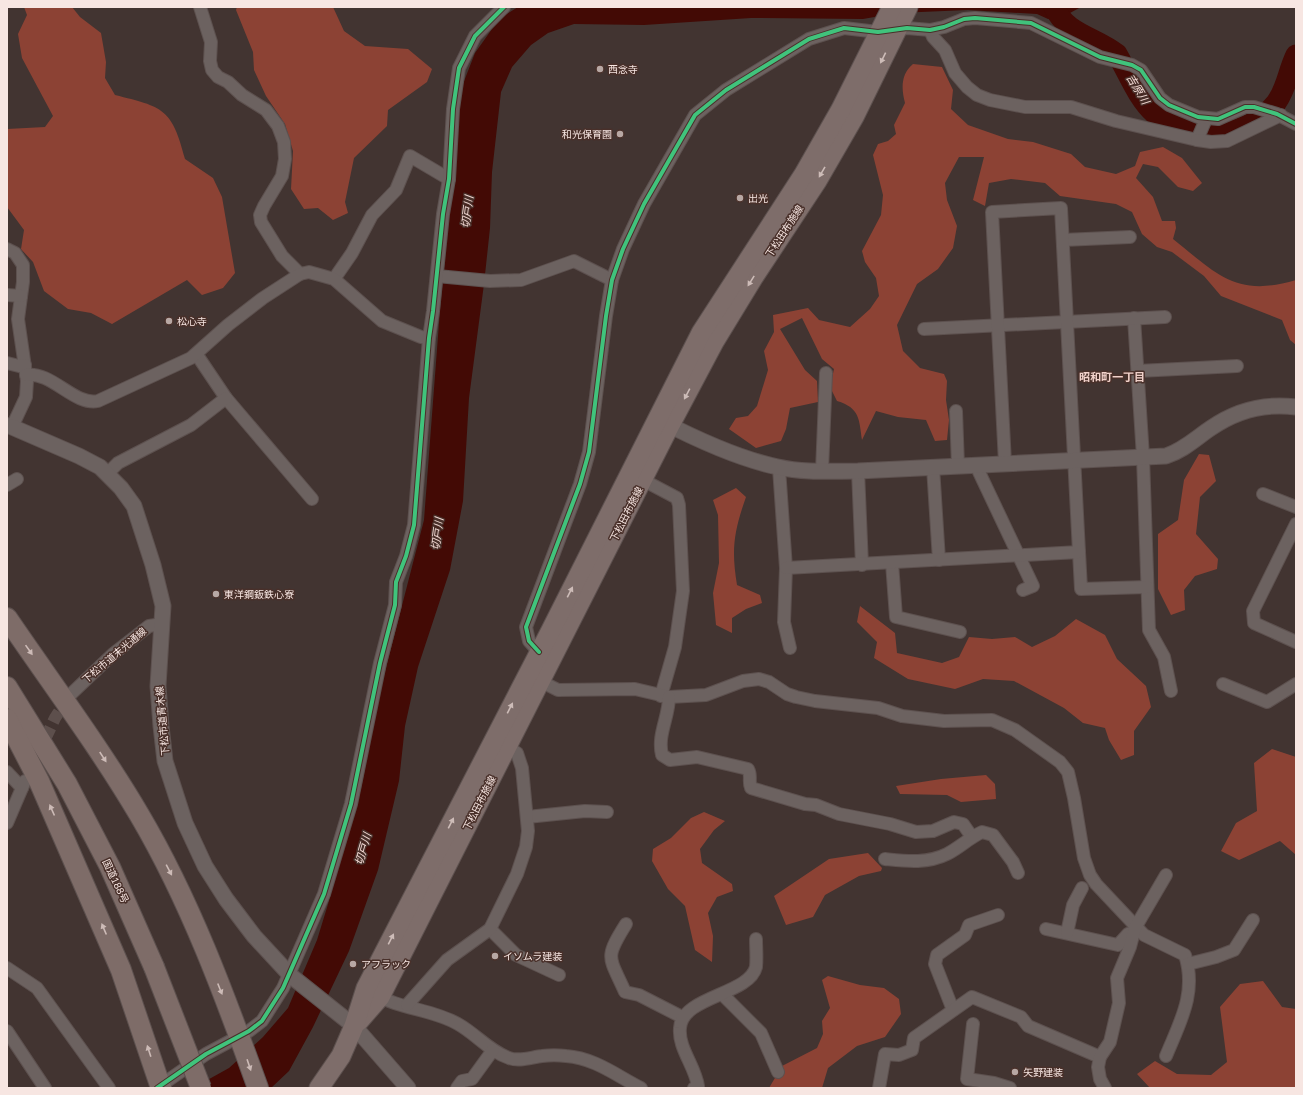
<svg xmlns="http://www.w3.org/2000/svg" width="1303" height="1095" viewBox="0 0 1303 1095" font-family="Lato,'Noto Sans JP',sans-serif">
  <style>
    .forest { fill: #8c4234 }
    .water { fill: #430a05 }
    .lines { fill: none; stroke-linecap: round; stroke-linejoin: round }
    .river { stroke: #430a05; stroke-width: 21 }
    .minor-tunnel { stroke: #5d4f4c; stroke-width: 12; stroke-dasharray: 12 6; stroke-linecap: butt }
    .minor-casing { stroke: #5d514f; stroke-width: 14 }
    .tertiary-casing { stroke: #5d514f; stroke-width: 17 }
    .primary-casing { stroke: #5d514f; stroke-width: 21 }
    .trunk-casing { stroke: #5d514f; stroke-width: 22 }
    .minor { stroke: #6c6260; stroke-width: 12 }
    .tertiary { stroke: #6c6260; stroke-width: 15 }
    .primary { stroke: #7e6d6a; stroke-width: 19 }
    .trunk { stroke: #7e6c68; stroke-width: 20 }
    .trunk-bridge-casing { stroke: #5d514f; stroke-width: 22; stroke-linecap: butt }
    .trunk-bridge { stroke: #7e6c68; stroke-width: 20 }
    .cycleway-casing { stroke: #49302a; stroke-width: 6 }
    .cycleway { stroke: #40c37c; stroke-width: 4 }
    .oneway { fill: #cdbcb8 }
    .oneway2 { fill: #cdbbb7 }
    .poi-dot { fill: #b8a8a4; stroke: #49302a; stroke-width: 1.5 }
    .labels { text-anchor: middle; stroke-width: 3; stroke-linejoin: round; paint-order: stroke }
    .poi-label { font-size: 10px; fill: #f7e6e2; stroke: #49302a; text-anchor: start }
    .street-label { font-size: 10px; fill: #f7e6e2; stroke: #49302a }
    .water-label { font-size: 11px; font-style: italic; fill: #f5dbd6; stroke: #49302a }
    .neighbourhood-label { font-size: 11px; font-weight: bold; fill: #f1d1ca; stroke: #49302a }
  </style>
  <rect width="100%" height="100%" fill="#423431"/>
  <!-- forest -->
  <g class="forest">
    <path d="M24,7h48l8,10 21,16 5,29 -1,16 10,17c48,12 57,13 70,64l28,19 9,19 13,76 -12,15 -21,7 -15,-15 -75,44 -21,-11 -23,-4 -24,-18 -11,-29 -12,-13 3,-19 -17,-23v-78l38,-2 8,-11 -31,-58 -4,-24 9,-19z"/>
    <polygon points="237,7 333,7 344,31 365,46 408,49 432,69 427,82 388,110 387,126 354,158 345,202 348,213 333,220 318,208 304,209 291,189 293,151 285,124 266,96 254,70 253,52 236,10"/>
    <path d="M913,64l29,3 11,23 -2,19 17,16 40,14 25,3 38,12 14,13 31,7 19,-8 5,-14 23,-5 19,11 20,25 -9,8 -15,-4 -20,-20 -15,-3 -7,14 17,19 9,24h13l1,7 -3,11c44,35 63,59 123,41v65l-6,-5 -8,-20 -61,-24 -17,-20 -32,-24 -15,-5 -15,-13 -10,-22 -16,-8 -56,-8 -15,-13 -34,-4 -22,4 -4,23 -12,-6 11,-43h-25l-14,26 2,17 10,26 -4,22 -15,21 -21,15 -20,41 6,26 17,17 24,6 3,7 -1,19 3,20 -2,20 -12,1 -9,-21 -28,-3 -22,-6 -14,29c-3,-21 -2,-32 -25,-39l-7,-14 4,-18 -12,-10 -20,-41 -22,11 25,41 12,11 1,21 -28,6 -4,21 -5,12 -25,7 -27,-19 7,-11 12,-2 9,-10 11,-36 -4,-19 10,-19 -1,-17 35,-7 11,12 31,7 20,-18 9,-13 -3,-18 -11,-16 -3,-11 19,-36 2,-20 -10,-40 5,-11 10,-3 8,-7 -2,-9 11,-22c-4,-15 -4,-29 8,-39z"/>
    <polygon points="1199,454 1209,455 1216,481 1200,497 1196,534 1218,559 1217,569 1195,576 1184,590 1185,610 1171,615 1158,589 1158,534 1178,520 1184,480"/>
    <path d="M736,488l10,9c-12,34 -15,52 -9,88l23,10 2,8 -16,6 -14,9v15l-16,-8 -3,-32 6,-30 -1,-48 -5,-15z"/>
    <polygon points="860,606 895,633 897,653 942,663 959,657 969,637 992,639 1015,637 1032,647 1055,636 1076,619 1105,635 1117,659 1146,686 1151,707 1134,731 1134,755 1121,760 1109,740 1105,728 1083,723 1064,708 1014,681 983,679 955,689 908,679 874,658 877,642 857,622"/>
    <polygon points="1272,749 1296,757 1296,855 1280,841 1239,860 1221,851 1236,823 1257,811 1254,763"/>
    <polygon points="986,775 995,784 996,799 961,802 947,795 900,794 896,786 941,779"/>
    <polygon points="704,812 725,821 714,830 700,849 702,863 732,884 733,891 717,897 708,913 713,936 712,962 695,950 685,906 668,889 652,861 653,849 671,838 691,818"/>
    <polygon points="868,853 882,868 881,871 859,876 825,895 813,917 786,925 774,896 829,859"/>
    <polygon points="828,976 860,985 884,988 899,999 901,1014 885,1037 857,1046 828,1068 822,1088 769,1088 782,1066 817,1048 823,1034 822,1021 830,1008 822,980"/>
    <polygon points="1263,981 1282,1007 1296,1009 1296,1088 1150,1088 1137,1074 1155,1061 1177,1074 1211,1075 1227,1062 1220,1007 1240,984"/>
  </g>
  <!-- water -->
  <polygon class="water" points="518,7 1081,7 1070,13 1048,19 1037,14 968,10 897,13 863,19 751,18 644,25 574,24 548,33 531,45 512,67 501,92 492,172 490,228 484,284 469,398 463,501 450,570 418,667 405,726 399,781 378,870 349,951 313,1027 289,1071 271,1088 193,1088 229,1068 263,1037 288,1008 317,940 329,901 337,867 361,789 379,695 424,520 440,310 461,89 475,53 492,29 505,15"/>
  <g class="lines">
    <!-- river -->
    <path class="river" d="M1054,7c12,27 42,30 63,47 11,19 21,45 37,59 4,3 9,5 14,8 36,20 80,16 108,-18 11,-15 12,-32 20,-48"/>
    <!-- minor-tunnel -->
    <polyline class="minor-tunnel" points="30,771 55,718 68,698"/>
    <defs>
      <g id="minor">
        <polyline points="200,7 211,42 210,61 212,70 218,77 228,82 242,95 266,110 278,126 284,142 285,159 282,176 264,206 260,215 261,222 282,256 300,274"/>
        <polyline points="930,30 933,37 945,50 955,73 967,87 977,95 990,100 1025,107 1071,107 1116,121 1197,140 1206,119"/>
        <polyline points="1197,140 1211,142 1227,141 1281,115"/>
        <polyline points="1063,240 1130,237"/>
        <polyline points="7,249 15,253 23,265 23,282 18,319 27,381 26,397 12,427 7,424"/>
        <polyline points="437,276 490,281 521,280 574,261 612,280"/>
        <polyline points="334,279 352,253 372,215 396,190 410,156 449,179"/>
        <polyline points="7,295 21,296"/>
        <polyline points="1134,318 1143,457 1149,630 1164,657 1171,691"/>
        <polyline points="924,329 1165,317"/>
        <polyline points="197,355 226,398 312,499"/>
        <polyline points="7,363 19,366 25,365"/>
        <polyline points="1138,371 1237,366"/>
        <path d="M26,375c26,-4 48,31 72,26l93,-43 37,-33 35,-27 37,-24 9,-2 25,7 48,42 39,16 8,1"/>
        <polyline points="956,411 958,466"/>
        <polyline points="978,465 979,472 1033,586 1023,590"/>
        <polyline points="933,467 939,560"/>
        <polyline points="779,468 786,568 784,622 790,648"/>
        <polyline points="822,471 826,373"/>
        <polyline points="858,471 862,565"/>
        <polyline points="108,473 118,463 191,425 226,398"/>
        <polyline points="643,480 677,498 679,505 683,591 675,647 661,696"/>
        <polyline points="7,485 17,479"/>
        <polyline points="1263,494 1296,507"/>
        <polyline points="1296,524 1253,611 1254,623 1296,642"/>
        <polyline points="1079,552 1081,589 1147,587"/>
        <polyline points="892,563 896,617 960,632"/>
        <polyline points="786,568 1079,552 1061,208 992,212 1005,463"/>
        <polyline points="539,652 529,641 526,627 580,484 589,452 606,316 612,280 623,249 644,204 695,115 726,90 809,39 844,28 878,32 907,28 930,30 944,27 964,19 975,18 1031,23 1100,57 1132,65 1141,70 1160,98 1169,105 1198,117 1218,119 1245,107 1254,107 1277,114 1296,124"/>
        <path d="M534,678l24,12 77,-1 34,8 37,-2 37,-14 16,-2 10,3 18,12 9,3 19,4 63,7 24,8 42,5 48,-1 23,10 45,32 8,10 6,26 10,60 6,17 6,9 48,51 41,20c12,38 -5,67 -19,101"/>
        <polyline points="1223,684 1267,702 1296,684"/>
        <polyline points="71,694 113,654 149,626 162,624"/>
        <path d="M669,697c0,20 -12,38 -7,58l8,5 27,-3 51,12c4,7 0,12 3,19l54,16 11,1 23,9 51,10 26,8 17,-1 21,-9 9,2 9,13"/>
        <polyline points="7,772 22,788"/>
        <polyline points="527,817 585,811 607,812"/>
        <polyline points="7,823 25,781"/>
        <path d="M885,859c20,2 42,5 62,-5 12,-6 22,-16 35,-22l11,3 20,27 5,11"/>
        <path d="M626,924c-22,35 -17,32 -1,68l14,3 43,22"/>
        <polyline points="490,929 516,955 559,975"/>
        <polyline points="1046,929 1118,945 1128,934 1134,932"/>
        <polyline points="1067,933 1073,905 1082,888"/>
        <polyline points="1188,964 1216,957 1234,950 1253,920"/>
        <polyline points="7,968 37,988 109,1088"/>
        <path d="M375,994c24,15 57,15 83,30 18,10 31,27 51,34 10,4 23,-1 33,-2 8,-1 16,-1 24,0 29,2 51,20 75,32"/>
        <polyline points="722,994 761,1033 778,1072"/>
        <polyline points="407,1005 447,960 490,929 517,874 526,847 528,831 522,768 517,753 502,744"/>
        <polyline points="953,1010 935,964 937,955 965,935 969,925 998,915"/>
        <polyline points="973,1024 967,1079 994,1083 1010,1088"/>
        <polyline points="7,1031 45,1088"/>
        <polyline points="157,1088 206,1054 249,1031 262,1021 283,988 324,894 351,804 380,663 395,605 396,582 406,556 414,525 429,338 433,311 443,214 449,179 453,109 459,68 475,36 504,7"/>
        <polyline points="457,1088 462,1081 472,1079 493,1050"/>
        <path d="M694,1088l4,-2c-3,-20 -20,-38 -18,-58 2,-32 69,-33 76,-61 1,-9 0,-19 0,-28"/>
        <polyline points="879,1088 885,1054 899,1055 912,1050 914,1038 972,997 1021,1017 1028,1026 1100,1057"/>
        <polyline points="1105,1088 1100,1079 1098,1067 1100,1057 1110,1042 1119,1003 1117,978 1130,947 1135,928 1166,875"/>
      </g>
      <g id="tertiary">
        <path d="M661,421c35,18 78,38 117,46 26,6 54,4 80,4l308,-15c18,-6 30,-18 45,-28 26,-18 54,-25 85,-21"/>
        <polyline points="12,427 79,456 100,467 121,488 134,506 153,565 163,606 158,686 161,726 165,761 185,823 205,866 226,899 254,936 291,976 354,1026 408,1088"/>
      </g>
      <g id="primary">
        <polyline points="359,1021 380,997 670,425 714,342 753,278 817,181 854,117 908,7"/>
        <polyline points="319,1088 341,1056 354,1026 366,988 551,630 701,333 804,174 841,109 892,7"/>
      </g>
      <g id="trunk">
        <path d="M7,618c45,66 93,130 133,198 50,85 85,180 118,272"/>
        <polyline points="7,687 67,784 110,867 154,967"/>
        <polyline points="7,719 39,781 121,970 161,1088"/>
      </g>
    </defs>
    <!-- minor casing -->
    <use href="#minor" class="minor-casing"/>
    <!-- tertiary casing -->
    <use href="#tertiary" class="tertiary-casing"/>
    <!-- primary casing -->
    <use href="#primary" class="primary-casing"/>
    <!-- trunk casing -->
    <use href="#trunk" class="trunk-casing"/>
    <!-- minor -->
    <use href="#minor" class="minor"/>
    <!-- tertiary -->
    <use href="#tertiary" class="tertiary"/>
    <!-- primary -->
    <use href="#primary" class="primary"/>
    <!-- trunk -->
    <use href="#trunk" class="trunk"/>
    <defs>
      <polyline id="trunk-bridge" points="154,967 201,1088"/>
    </defs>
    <!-- trunk-bridge casing -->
    <use href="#trunk-bridge" class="trunk-bridge-casing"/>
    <!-- trunk-bridge -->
    <use href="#trunk-bridge" class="trunk-bridge"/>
    <defs>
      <g id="cycleway">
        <polyline points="539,652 529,641 526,627 580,484 589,452 606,316 612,280 623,249 644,204 695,115 726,90 809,39 844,28 878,32 907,28 930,30 944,27 964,19 975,18 1031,23 1100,57 1132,65 1141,70 1160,98 1169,105 1198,117 1218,119 1245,107 1254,107 1277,114 1296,124"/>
        <polyline points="157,1088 206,1054 249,1031 262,1021 283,988 324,894 351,804 380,663 395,605 396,582 406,556 414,525 429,338 433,311 443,214 449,179 453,109 459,68 475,36 504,7"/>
      </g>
    </defs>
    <!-- cycleway casing -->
    <use href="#cycleway" class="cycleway-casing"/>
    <!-- cycleway -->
    <use href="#cycleway" class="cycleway"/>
  </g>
  <!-- one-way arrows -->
  <defs><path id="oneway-solid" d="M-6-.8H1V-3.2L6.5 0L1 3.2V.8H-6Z"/></defs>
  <g class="oneway">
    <use href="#oneway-solid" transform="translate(883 58) rotate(116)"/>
    <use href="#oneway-solid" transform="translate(822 172) rotate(120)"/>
    <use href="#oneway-solid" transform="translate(751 281) rotate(122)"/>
    <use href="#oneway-solid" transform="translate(687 394) rotate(118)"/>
    <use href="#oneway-solid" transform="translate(570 592) rotate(-63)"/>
    <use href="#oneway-solid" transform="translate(510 708) rotate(-63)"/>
    <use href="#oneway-solid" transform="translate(451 823) rotate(-63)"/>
    <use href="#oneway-solid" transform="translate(391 939) rotate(-63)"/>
  </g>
  <g class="oneway2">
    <use href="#oneway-solid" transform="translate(29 650) rotate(55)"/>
    <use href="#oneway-solid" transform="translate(103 757) rotate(57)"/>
    <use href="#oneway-solid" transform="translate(52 810) rotate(-114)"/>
    <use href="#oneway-solid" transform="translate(169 870) rotate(62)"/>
    <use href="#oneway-solid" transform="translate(104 929) rotate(-113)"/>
    <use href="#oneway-solid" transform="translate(220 989) rotate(68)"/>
    <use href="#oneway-solid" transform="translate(149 1051) rotate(-108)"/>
    <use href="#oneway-solid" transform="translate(249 1065) rotate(71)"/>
  </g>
  <!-- markers -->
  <g class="poi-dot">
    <circle cx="600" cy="69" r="4"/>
    <circle cx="620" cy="134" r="4"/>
    <circle cx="740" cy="198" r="4"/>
    <circle cx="169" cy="321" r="4"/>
    <circle cx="216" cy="594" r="4"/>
    <circle cx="495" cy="956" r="4"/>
    <circle cx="353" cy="964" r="4"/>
    <circle cx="1015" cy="1072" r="4"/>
  </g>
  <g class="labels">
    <!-- poi labels -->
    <g class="poi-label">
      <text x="608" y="73">西念寺</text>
      <text x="612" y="138" text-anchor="end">和光保育園</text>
      <text x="748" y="202">出光</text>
      <text x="177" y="325">松心寺</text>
      <text x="224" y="598">東洋鋼鈑鉄心寮</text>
      <text x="503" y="960">イソムラ建装</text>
      <text x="361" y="968">アフラック</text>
      <text x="1023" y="1076">矢野建装</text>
    </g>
    <!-- street labels -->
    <g class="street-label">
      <text transform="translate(784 231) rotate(-57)" y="4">下松田布施線</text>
      <text transform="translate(626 514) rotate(-63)" y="4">下松田布施線</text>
      <text transform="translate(114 655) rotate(-40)" y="4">下松市道末光通線</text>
      <text transform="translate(162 721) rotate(-95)" y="4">下松市道青木線</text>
      <text transform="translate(479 803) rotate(-63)" y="4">下松田布施線</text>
      <text transform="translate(116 881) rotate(65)" y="4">国道188号</text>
    </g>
    <!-- water labels -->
    <g class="water-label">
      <text transform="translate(1138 89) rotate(59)" y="4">吉原川</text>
      <text transform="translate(467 212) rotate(-83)" y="4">切戸川</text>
      <text transform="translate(437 534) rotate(-83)" y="4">切戸川</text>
      <text transform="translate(363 849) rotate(-74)" y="4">切戸川</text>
    </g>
    <!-- neighbourhood labels -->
    <g class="neighbourhood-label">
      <text x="1112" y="381">昭和町一丁目</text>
    </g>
  </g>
  <!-- border -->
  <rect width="1303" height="1095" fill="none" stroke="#f7e6e2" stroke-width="16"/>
</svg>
